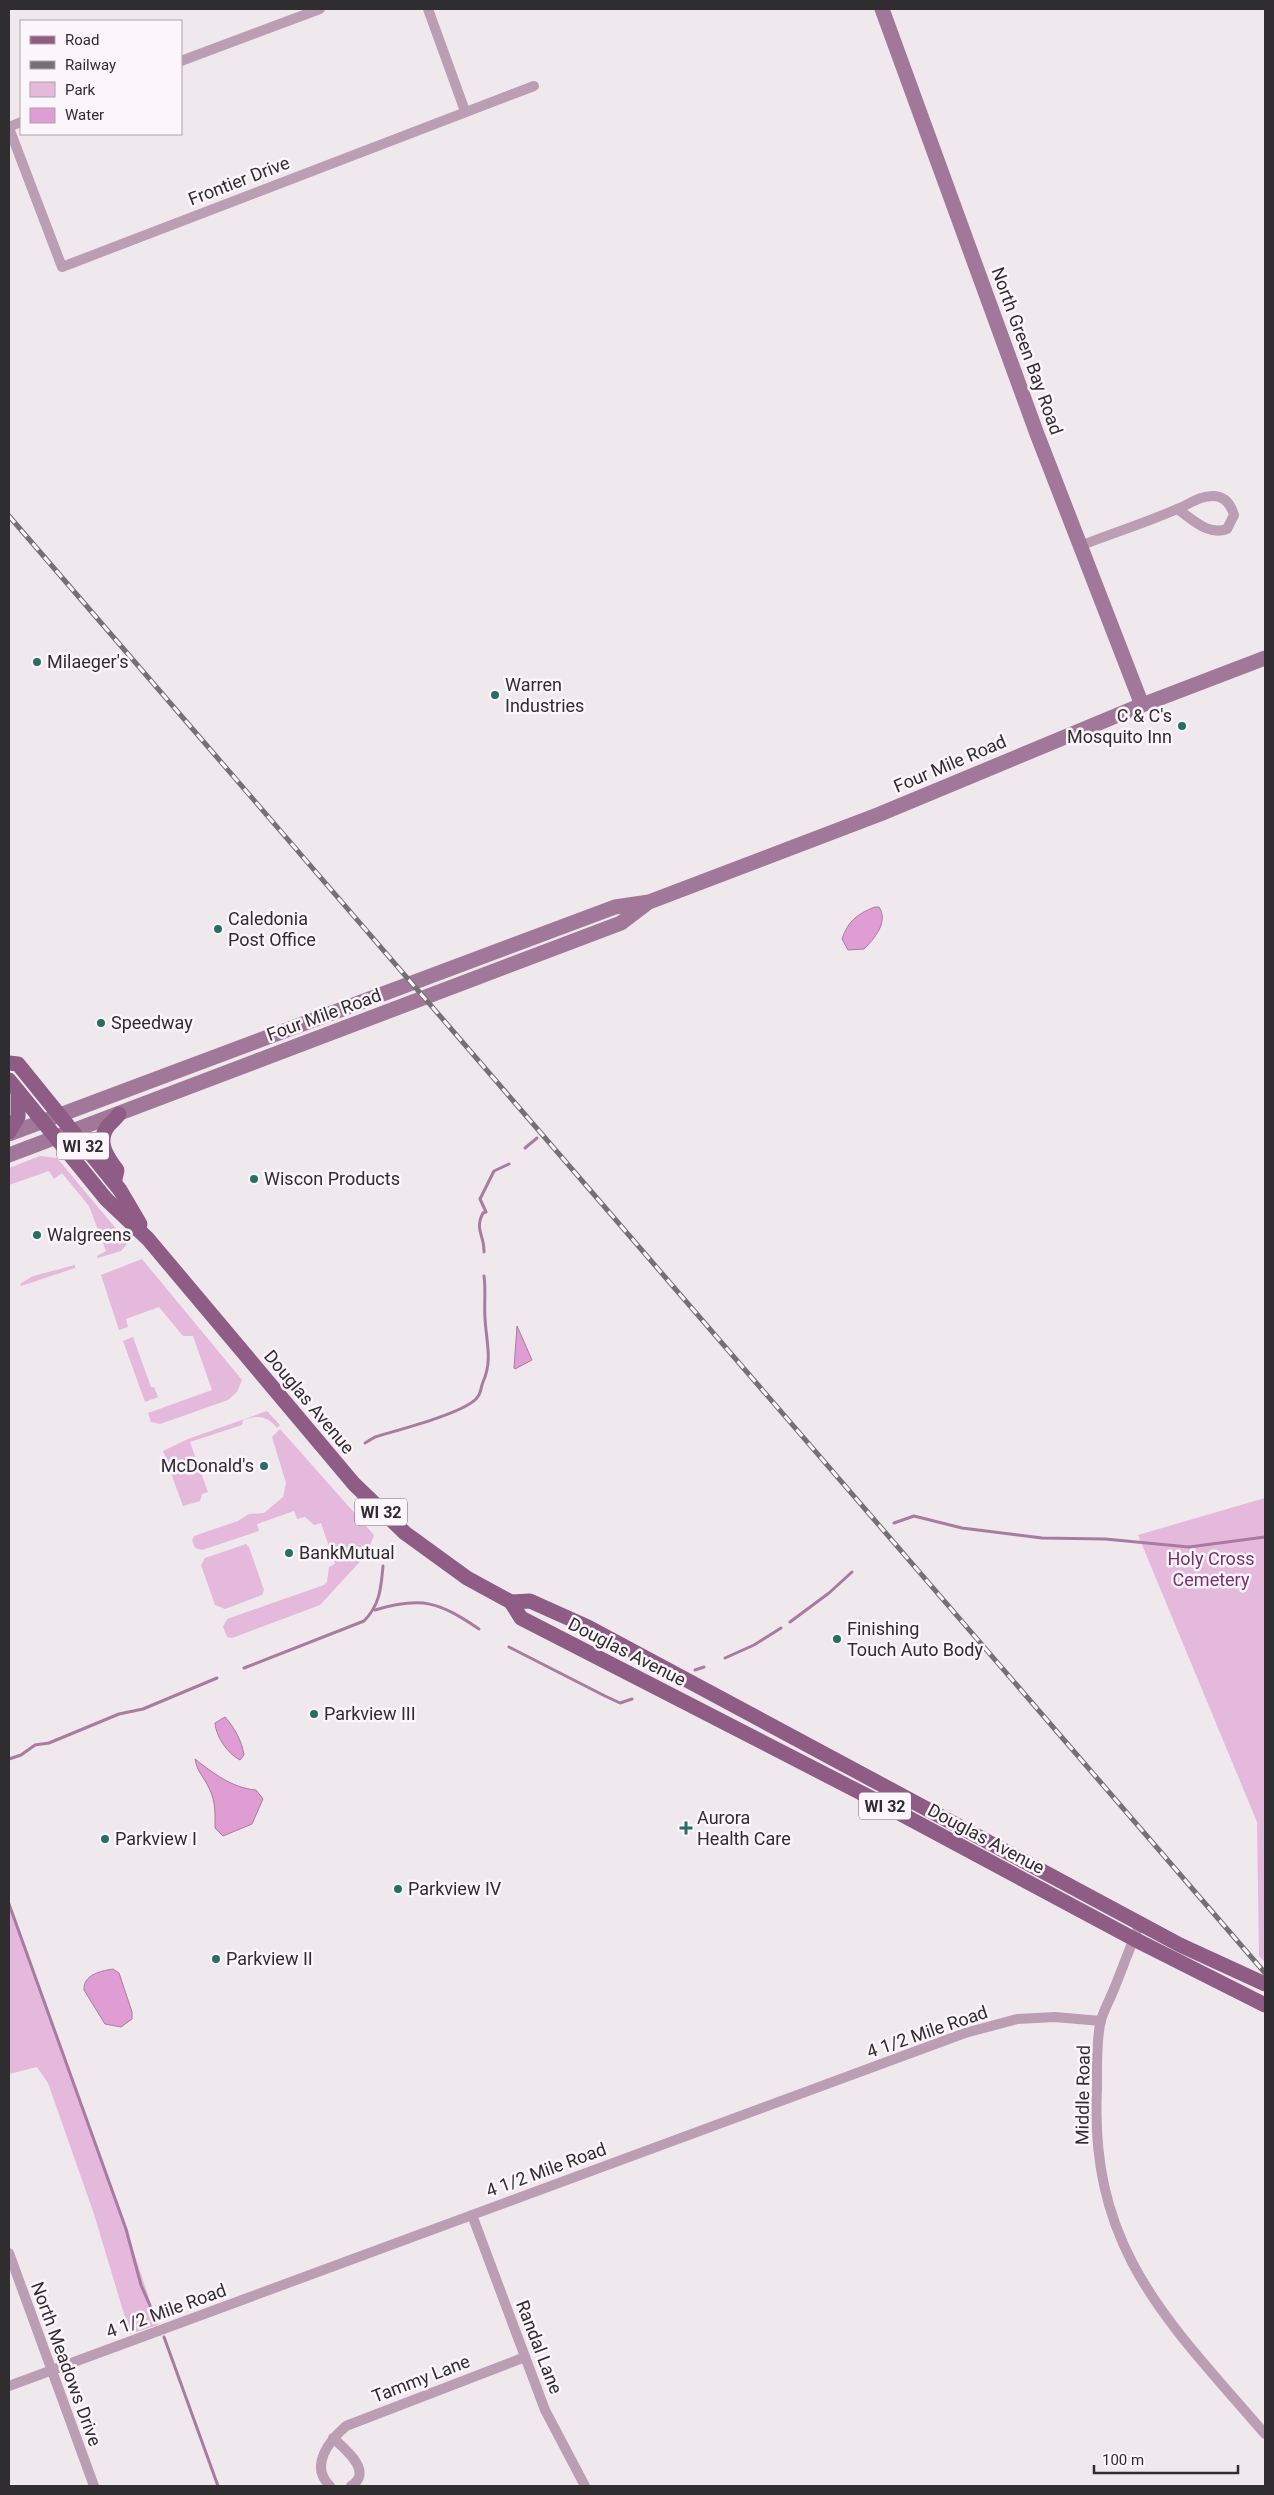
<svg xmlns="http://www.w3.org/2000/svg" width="1274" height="2495" viewBox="0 0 1274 2495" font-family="Roboto,sans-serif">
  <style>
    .green { fill: #e4b9dc }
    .water { fill: #df9dd3; stroke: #aa7ba2 }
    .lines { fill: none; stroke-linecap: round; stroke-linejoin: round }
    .stream { stroke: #aa7ba2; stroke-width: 3 }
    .street { stroke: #bb9db4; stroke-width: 10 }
    .secondary { stroke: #a2789a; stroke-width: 15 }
    .primary { stroke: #8f5c86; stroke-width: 15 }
    .rail-casing { stroke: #747073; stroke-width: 5 }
    .rail { stroke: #fcf5fb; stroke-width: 3; stroke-dasharray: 9; stroke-linecap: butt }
    .poi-dot { fill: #276e65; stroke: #fcf5fb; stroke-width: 2 }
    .labels { text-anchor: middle; stroke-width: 5; stroke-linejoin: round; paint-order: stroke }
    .shield { fill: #fcf5fb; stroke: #6c696c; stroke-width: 1 }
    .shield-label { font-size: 16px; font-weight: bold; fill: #2f2d2f }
    .street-label { font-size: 18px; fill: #2f2d2f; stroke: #fcf5fb }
    .poi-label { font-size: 18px; fill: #2f2d2f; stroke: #fcf5fb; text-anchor: start }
    .park-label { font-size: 18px; fill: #7b2f70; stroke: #fcf5fb }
  </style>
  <rect width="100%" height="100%" fill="#efe8ed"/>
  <!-- green -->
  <g class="green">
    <polygon points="40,1156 57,1158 128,1243 121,1251 98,1258 97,1256 106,1251 89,1206 62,1173 54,1179 49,1171 9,1185 9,1168"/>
    <polygon points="142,1259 242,1380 237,1392 228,1400 160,1424 151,1422 148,1413 212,1390 193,1336 183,1336 159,1307 126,1319 128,1327 119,1330 101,1275"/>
    <polygon points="75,1265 75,1268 21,1286 20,1284 33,1276"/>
    <polygon points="133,1337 151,1387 154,1387 158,1397 145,1402 123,1341"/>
    <path d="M267,1411l13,14 -3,3c-10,-13 -20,-13 -34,-8l-1,5 -52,17 18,50 -6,2 -2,7 -17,5 -20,-55 25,-12z"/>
    <polygon points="280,1429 374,1535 367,1554 320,1605 232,1638 227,1637 223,1627 227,1619 324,1585 327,1582 329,1567 335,1564 321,1523 314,1525 305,1517 297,1519 294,1511 257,1524 259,1531 202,1550 195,1548 192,1540 194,1536 238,1521 249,1514 264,1513 283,1497 286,1483 272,1437"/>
    <polygon points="1265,1498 1265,1962 1259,1956 1257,1822 1138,1535"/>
    <polygon points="246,1544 249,1547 264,1590 262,1595 225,1609 215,1605 201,1565 205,1558"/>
    <polygon points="9,1904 126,2229 158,2325 130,2334 94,2214 48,2083 37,2067 9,2074"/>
  </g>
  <!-- water -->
  <g class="water">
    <path d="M875,907h4c10,15 -5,32 -15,42l-16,1 -6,-11c6,-18 15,-25 33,-32z"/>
    <polygon points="517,1326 532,1360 515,1369 514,1368"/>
    <path d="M225,1717c9,10 17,24 19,38l-4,5c-12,-6 -24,-23 -25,-37z"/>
    <path d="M195,1759c18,14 37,29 61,31l7,9 -11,25 -29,12 -8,-8c0,-14 1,-26 -6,-40 -5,-11 -12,-16 -14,-29z"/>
    <path d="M113,1969l6,4 13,39v7l-11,8 -16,-3 -21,-34c-1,-15 16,-19 29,-21z"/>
  </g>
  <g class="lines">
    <!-- stream -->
    <g class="stream">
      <polyline points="525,1148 537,1138"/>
      <path d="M484,1252c1,-16 -10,-22 -1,-39l3,-1 -6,-13 14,-28 15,-7"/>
      <path d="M365,1443l10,-6c23,-7 86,-23 101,-38 6,-6 4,-10 7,-17 10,-22 3,-41 2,-64 -1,-14 1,-28 -1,-42"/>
      <polyline points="894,1523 914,1516 962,1528 1042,1538 1105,1539 1189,1547 1265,1537"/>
      <path d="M375,1610c47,-14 64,-8 104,19"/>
      <polyline points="790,1622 829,1593 852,1572"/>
      <polyline points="509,1647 605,1696 620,1703 632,1699"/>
      <polyline points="725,1658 754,1645 781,1628"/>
      <path d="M244,1668l120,-47c16,-16 17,-33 19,-55"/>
      <polyline points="695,1670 704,1667"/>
      <polyline points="9,1759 21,1755 35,1745 49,1743 119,1714 143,1709 217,1678"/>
      <polyline points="9,1904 126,2229 141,2285 155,2317"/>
      <polyline points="164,2337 218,2486"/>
    </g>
    <!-- street -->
    <g class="street">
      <polyline points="428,9 465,111"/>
      <polyline points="181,61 320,9"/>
      <polyline points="9,127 21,122"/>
      <polyline points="9,128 62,267 534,86"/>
      <path d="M1080,546c32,-13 66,-23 97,-37 13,-5 22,-13 36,-13 12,0 18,9 21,19l-7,14c-20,7 -34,-10 -50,-20"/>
      <path d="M1141,1922c-10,22 -18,45 -27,67 -4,10 -10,21 -13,31 -5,20 -4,48 -4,68 -8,162 71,233 168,346"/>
      <polyline points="472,2215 545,2410 585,2486"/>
      <polyline points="9,2253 94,2486"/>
      <polyline points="9,2386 965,2033 1017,2019 1055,2017 1101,2021"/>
      <path d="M333,2438c12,11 41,34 18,48"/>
      <path d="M330,2486c-21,-20 -1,-45 16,-60l179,-69"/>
    </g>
    <!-- secondary -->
    <g class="secondary">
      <polyline points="882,9 1037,434 1142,705"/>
      <polyline points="9,1134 615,907 649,902 880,814 1142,705 1265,658"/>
      <polyline points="9,1155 621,923 646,904"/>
    </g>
    <!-- primary -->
    <g class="primary">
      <polyline points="9,1063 18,1064 120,1190 140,1224"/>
      <polyline points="9,1080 106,1199 148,1239 354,1484 405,1533 467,1578 511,1602 521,1618 875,1800 1134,1939 1265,2005"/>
      <polyline points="9,1132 18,1117 18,1092"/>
      <path d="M115,1179l2,-9c-10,-13 -21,-29 -9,-44 3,-4 8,-7 11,-12"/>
      <polyline points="511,1602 530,1601 588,1627 1180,1945 1265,1984"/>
    </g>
    <defs>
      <polyline id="rail" points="9,516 1265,1973"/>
    </defs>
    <!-- rail casing -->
    <use href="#rail" class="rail-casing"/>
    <!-- rail -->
    <use href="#rail" class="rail"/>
  </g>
  <!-- markers -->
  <g class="poi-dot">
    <circle cx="37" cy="662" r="5"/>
    <circle cx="495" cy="695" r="5"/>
    <circle cx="1182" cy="726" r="5"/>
    <circle cx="218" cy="929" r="5"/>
    <circle cx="101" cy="1023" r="5"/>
    <circle cx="254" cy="1179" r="5"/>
    <circle cx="37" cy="1235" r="5"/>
    <circle cx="264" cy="1466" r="5"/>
    <circle cx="289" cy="1553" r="5"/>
    <circle cx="837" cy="1639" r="5"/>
    <circle cx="314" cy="1714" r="5"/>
    <path d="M683.5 1820.5h5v5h5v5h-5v5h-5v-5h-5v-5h5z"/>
    <circle cx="105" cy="1839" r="5"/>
    <circle cx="398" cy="1889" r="5"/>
    <circle cx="216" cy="1959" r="5"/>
  </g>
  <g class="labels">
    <!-- shield labels -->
    <g class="shield">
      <rect x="57" y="1132.5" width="52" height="27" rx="4"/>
      <rect x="355" y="1498.5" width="52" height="27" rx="4"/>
      <rect x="859" y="1792.5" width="52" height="27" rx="4"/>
    </g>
    <g class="shield-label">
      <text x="83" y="1152">WI 32</text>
      <text x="381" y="1518">WI 32</text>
      <text x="885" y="1812">WI 32</text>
    </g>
    <!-- street labels -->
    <g class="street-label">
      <text transform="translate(239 181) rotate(-21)" y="6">Frontier Drive</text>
      <text transform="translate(1027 351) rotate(70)" y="6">North Green Bay Road</text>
      <text transform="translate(950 764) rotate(-23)" y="6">Four Mile Road</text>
      <text transform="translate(324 1015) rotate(-20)" y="6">Four Mile Road</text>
      <text transform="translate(309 1402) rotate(50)" y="6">Douglas Avenue</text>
      <text transform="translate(627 1652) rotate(27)" y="6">Douglas Avenue</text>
      <text transform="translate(986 1839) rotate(28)" y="6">Douglas Avenue</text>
      <text transform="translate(927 2032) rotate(-19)" y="6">4 1/2 Mile Road</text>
      <text transform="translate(1083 2095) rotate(-89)" y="6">Middle Road</text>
      <text transform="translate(546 2170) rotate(-20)" y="6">4 1/2 Mile Road</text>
      <text transform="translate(166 2311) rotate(-20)" y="6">4 1/2 Mile Road</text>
      <text transform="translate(539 2347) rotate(69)" y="6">Randal Lane</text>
      <text transform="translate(66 2364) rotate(70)" y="6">North Meadows Drive</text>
      <text transform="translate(421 2379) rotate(-21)" y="6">Tammy Lane</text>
    </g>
    <!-- poi labels -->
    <g class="poi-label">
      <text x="47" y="668">Milaeger's</text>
      <text x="505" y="691">Warren<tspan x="505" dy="21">Industries</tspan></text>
      <text x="1172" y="722" text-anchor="end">C &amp; C's<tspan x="1172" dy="21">Mosquito Inn</tspan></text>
      <text x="228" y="925">Caledonia<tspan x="228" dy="21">Post Office</tspan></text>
      <text x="111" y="1029">Speedway</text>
      <text x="264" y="1185">Wiscon Products</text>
      <text x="47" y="1241">Walgreens</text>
      <text x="254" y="1472" text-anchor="end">McDonald's</text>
      <text x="299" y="1559">BankMutual</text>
      <text x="847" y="1635">Finishing<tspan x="847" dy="21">Touch Auto Body</tspan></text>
      <text x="324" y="1720">Parkview III</text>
      <text x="697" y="1824">Aurora<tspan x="697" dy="21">Health Care</tspan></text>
      <text x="115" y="1845">Parkview I</text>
      <text x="408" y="1895">Parkview IV</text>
      <text x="226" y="1965">Parkview II</text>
    </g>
    <!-- park labels -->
    <g class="park-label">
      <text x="1211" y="1565">Holy Cross<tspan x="1211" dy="21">Cemetery</tspan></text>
    </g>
  </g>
  <!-- border -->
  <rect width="1274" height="2495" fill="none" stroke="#2f2d2f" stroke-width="20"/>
  <!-- legend -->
  <rect x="20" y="20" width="162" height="115" fill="#fcf5fb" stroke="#aaa5a9"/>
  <rect x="30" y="36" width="25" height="8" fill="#8f5c86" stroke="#aaa5a9"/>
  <text x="65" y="45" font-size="15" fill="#2f2d2f">Road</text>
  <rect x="30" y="61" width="25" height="8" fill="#747073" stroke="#aaa5a9"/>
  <text x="65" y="70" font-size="15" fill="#2f2d2f">Railway</text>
  <rect x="30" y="82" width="25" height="15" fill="#e4b9dc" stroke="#aaa5a9"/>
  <text x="65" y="95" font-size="15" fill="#2f2d2f">Park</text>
  <rect x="30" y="108" width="25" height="15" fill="#df9dd3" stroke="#aaa5a9"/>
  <text x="65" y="120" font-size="15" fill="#2f2d2f">Water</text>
  <!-- scale -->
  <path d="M1094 2465v8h144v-8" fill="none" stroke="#2f2d2f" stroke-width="2.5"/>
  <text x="1102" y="2465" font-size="15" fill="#2f2d2f" stroke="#fcf5fb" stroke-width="4" paint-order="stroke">100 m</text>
</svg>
